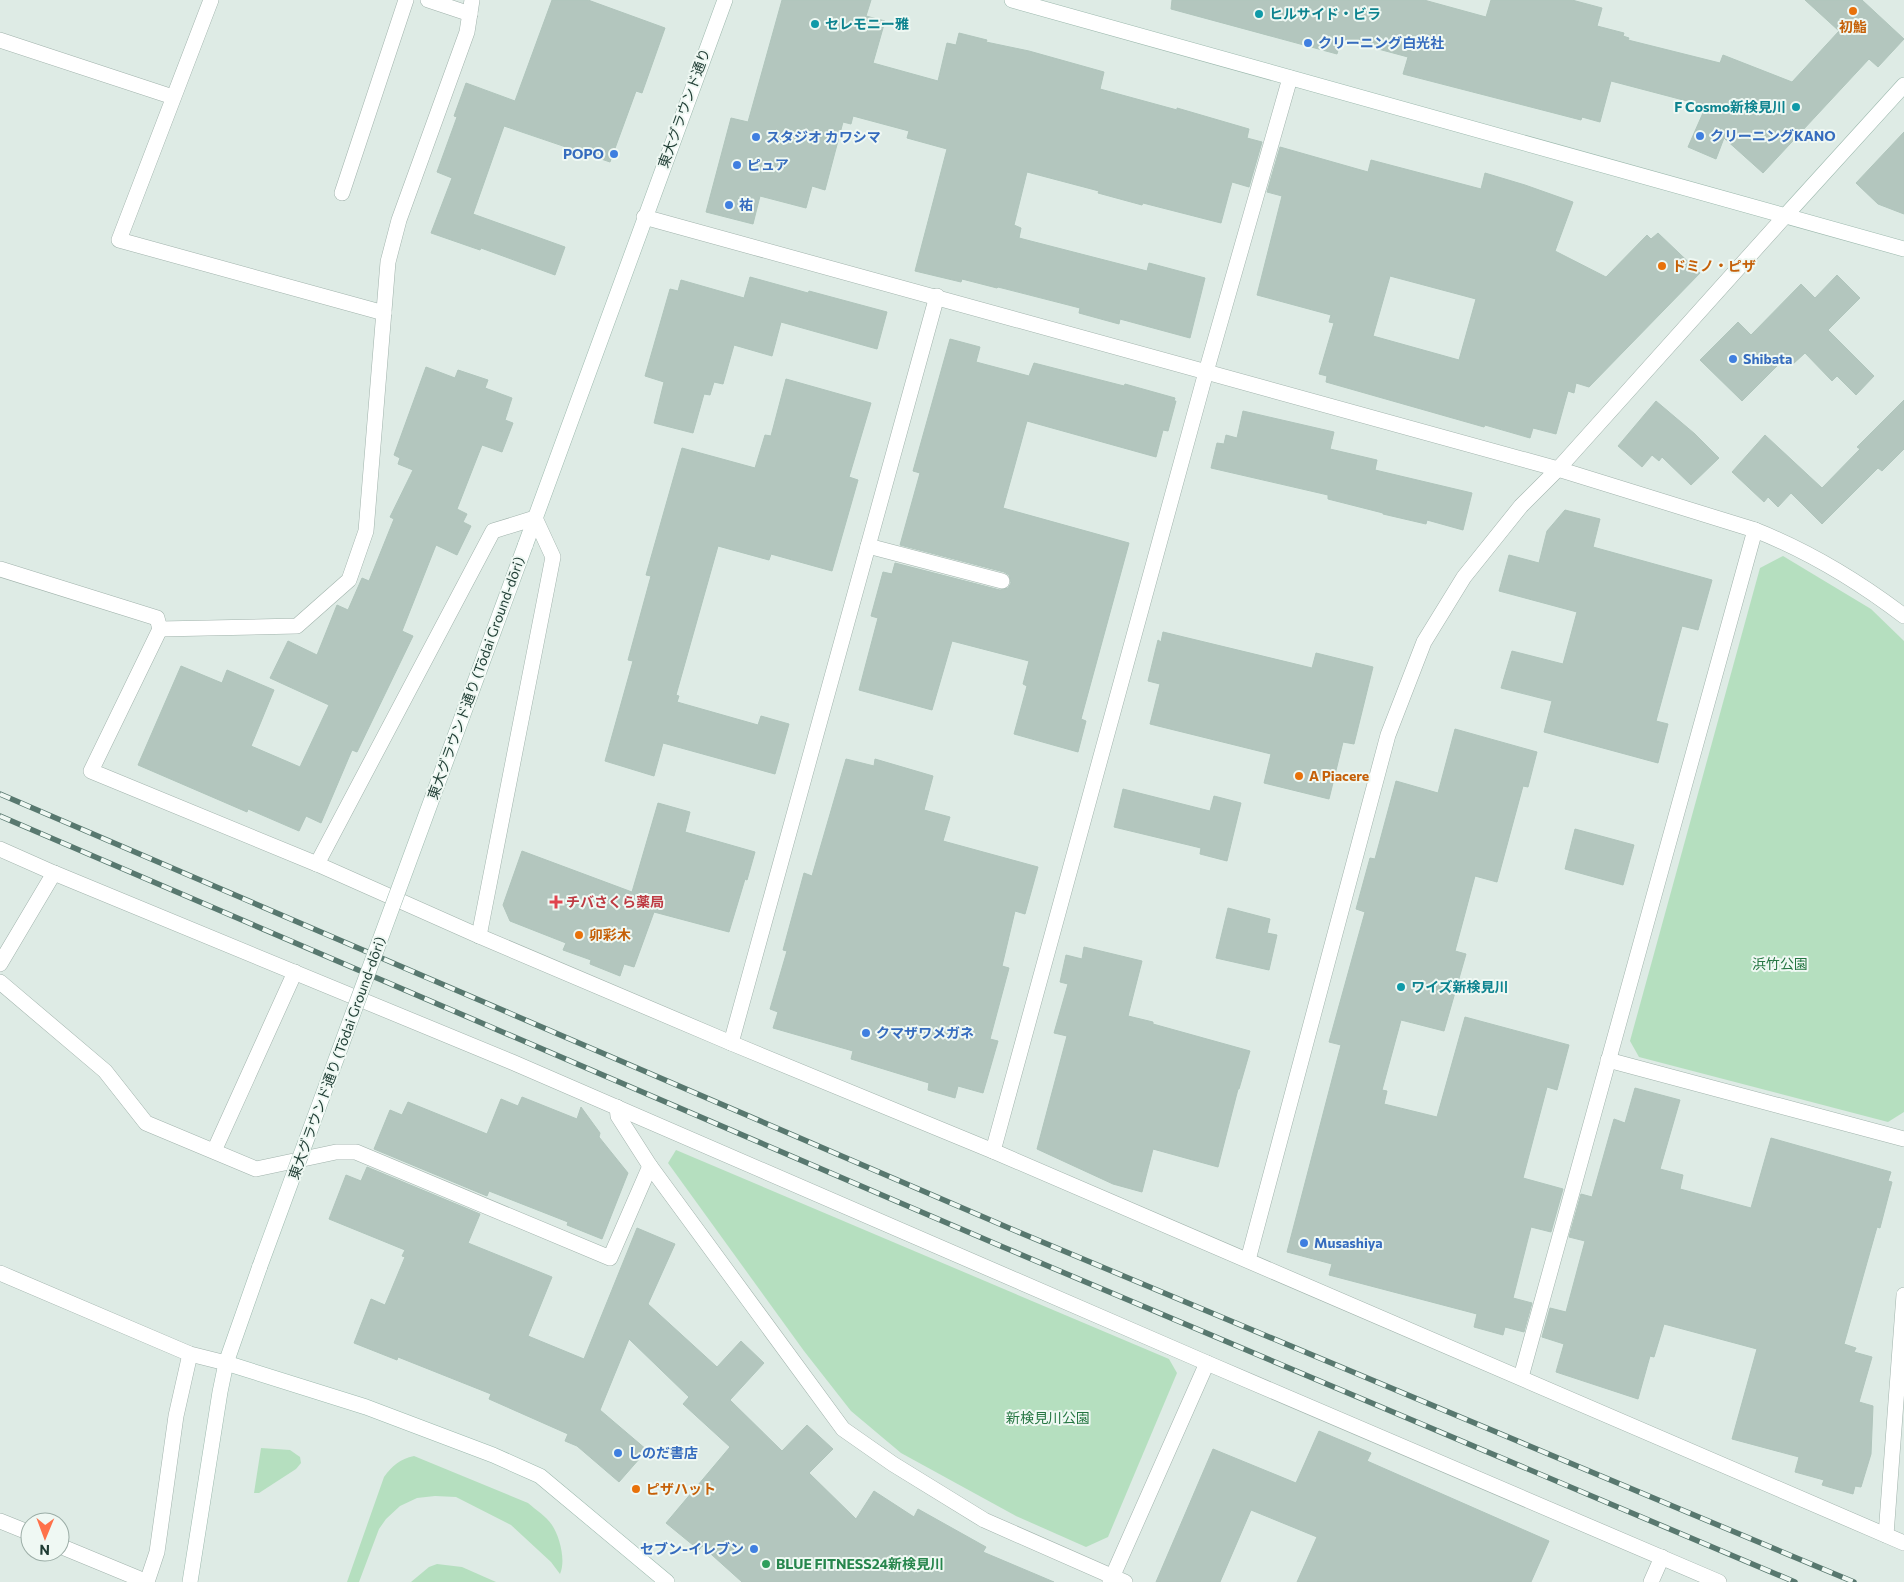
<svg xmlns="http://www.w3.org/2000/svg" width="1904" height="1582" viewBox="0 0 1904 1582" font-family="Commissioner,'Noto Sans JP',sans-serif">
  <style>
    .green { fill: #b5dfbf }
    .building { fill: #b3c6be; stroke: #b0c5bc; fill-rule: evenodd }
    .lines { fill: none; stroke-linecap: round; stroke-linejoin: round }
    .street-casing { stroke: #a1b3ac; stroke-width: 16 }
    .secondary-casing { stroke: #9cb8ad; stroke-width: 16 }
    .street { stroke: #fff; stroke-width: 15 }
    .secondary { stroke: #fff; stroke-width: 15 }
    .rail-casing { stroke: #58786f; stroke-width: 5.5 }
    .rail { stroke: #eff8f3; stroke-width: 4; stroke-dasharray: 11; stroke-linecap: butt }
    .secondary-bridge-casing { stroke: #9cb8ad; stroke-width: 16; stroke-linecap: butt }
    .secondary-bridge { stroke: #fff; stroke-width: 15 }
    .food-dot { fill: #e8710a; stroke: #eff8f3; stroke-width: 2 }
    .culture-dot { fill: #0f9aa8; stroke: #eff8f3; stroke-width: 2 }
    .shop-dot { fill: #3f7fe0; stroke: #eff8f3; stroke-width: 2 }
    .health-dot { fill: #e0444e; stroke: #eff8f3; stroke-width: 2 }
    .leisure-dot { fill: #2e9e5b; stroke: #eff8f3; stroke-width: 2 }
    .labels { text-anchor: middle; stroke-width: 4; stroke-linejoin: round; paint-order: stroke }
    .culture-label { font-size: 14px; font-weight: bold; fill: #0d838f; stroke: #eff8f3; text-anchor: start }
    .food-label { font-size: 14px; font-weight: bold; fill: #c56008; stroke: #eff8f3; text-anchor: start }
    .shop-label { font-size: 14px; font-weight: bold; fill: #366cbe; stroke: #eff8f3; text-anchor: start }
    .street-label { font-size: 14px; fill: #1e3c33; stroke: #eff8f3 }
    .health-label { font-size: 14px; font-weight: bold; fill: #be3a42; stroke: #eff8f3; text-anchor: start }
    .park-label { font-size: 14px; fill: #257642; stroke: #eff8f3 }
    .leisure-label { font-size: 14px; font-weight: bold; fill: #27864d; stroke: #eff8f3; text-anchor: start }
  </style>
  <rect width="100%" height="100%" fill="#deebe5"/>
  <!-- green -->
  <g class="green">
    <polygon points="1783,556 1871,609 1904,641 1904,1112 1888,1122 1639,1057 1630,1041 1760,568"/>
    <polygon points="676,1150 1169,1359 1177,1373 1108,1537 1086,1547 1016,1516 901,1453 851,1411 804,1351 668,1163"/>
    <polygon points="261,1448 290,1450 300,1457 301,1463 296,1469 259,1493 254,1493"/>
    <path d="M414,1456l114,47c8,7 18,13 24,22 8,12 14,36 8,49l-9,-12 -40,-37 -55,-28 -21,-1 -18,2 -17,8 -14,13 -7,10 -20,53h-12l37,-105c8,-11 16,-18 30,-21z"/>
    <polygon points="437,1564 462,1567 496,1582 411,1582 429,1567"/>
  </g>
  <!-- building -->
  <g class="building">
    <polygon points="552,0 588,0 665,28 642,93 636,91 610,162 504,126 473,214 565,247 555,275 481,248 480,250 431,233 452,178 437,172 457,117 454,116 466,83 515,101"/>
    <polygon points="782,0 871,0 866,16 885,21 873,63 938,81 947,43 956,45 959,33 987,40 986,42 1029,51 1104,72 1100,89 1177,110 1177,108 1249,129 1247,138 1262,142 1249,187 1232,182 1221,223 1143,203 1142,205 1098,193 1099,191 1027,172 1014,225 1021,228 1019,238 1147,271 1149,263 1205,278 1190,338 1120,319 1119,324 1079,313 1080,308 998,287 997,288 962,279 961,282 915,271 947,149 907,138 909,131 853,116 851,124 843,122 825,190 812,186 806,208 760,196 753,224 706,212 731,118 748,122"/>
    <polygon points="1172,0 1424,0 1486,17 1491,0 1572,0 1602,8 1597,26 1624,33 1623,36 1629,38 1628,40 1720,63 1723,55 1792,82 1839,31 1805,0 1862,0 1904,39 1878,67 1869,59 1763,173 1724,138 1716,159 1688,147 1706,106 1611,81 1600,122 1582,117 1581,120 1403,74 1408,57 1341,39 1337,54 1171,9"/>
    <polygon points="1904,132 1904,214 1878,204 1856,183"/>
    <path d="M1280,147l88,25 3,-12 110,29 4,-16 40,12 48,17 -18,49 51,26 41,-42 4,4 7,-6 42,40 -111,114 -13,-4 -2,10 -6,-2 -12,43 -23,-6 -3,10 -45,-13 -1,2 -158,-45 1,-6 -8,-2 15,-51 -5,-1 2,-7 -74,-20 25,-99 -15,-4zM1390,276l86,23 -17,61 -86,-24z"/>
    <polygon points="1837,275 1860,298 1828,330 1874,376 1856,395 1837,376 1832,381 1805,353 1793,364 1786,357 1742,401 1700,360 1738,322 1751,335 1801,284 1815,298"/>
    <polygon points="750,277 808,293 809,291 887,312 877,349 781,322 772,356 734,345 723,384 714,382 710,395 704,394 693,433 654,423 664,382 645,376 670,289 678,291 681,280 744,298"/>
    <polygon points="950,339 980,347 976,362 1029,376 1034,363 1124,386 1125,384 1175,398 1174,401 1176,401 1168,431 1163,430 1156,457 1027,421 1003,508 1129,543 1081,719 1086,721 1078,752 1014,734 1027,686 1023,684 1029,661 952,641 932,710 859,690 878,618 871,616 883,572 892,574 895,563 1000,590 1008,588 1011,583 1009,575 1004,572 900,545 920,473 913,471"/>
    <polygon points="426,367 455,378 458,370 488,380 485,388 512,398 505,420 513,423 502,452 482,445 457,509 467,514 463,522 471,526 457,555 436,545 402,631 413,636 357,752 352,750 321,823 306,816 299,831 248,809 247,812 138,765 181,666 222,683 227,670 274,690 251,746 300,767 329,705 270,678 288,641 317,655 337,605 348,610 362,578 369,581 394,519 390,517 413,470 398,464 400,458 394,455"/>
    <polygon points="786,379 871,403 849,477 858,480 832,571 771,554 769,560 718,546 676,695 679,696 677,702 758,725 761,716 789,724 775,774 663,743 654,776 605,761 633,661 628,660 651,576 646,575 682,448 755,468 765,435 771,436"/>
    <polygon points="1904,400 1904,449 1882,471 1878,468 1822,524 1791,493 1778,507 1768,497 1764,502 1732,472 1765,435 1822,488 1860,449 1857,447"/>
    <polygon points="1656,401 1695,434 1719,458 1691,485 1662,457 1659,461 1652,455 1642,467 1618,446"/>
    <polygon points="1243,411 1334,432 1330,449 1377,460 1375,470 1472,493 1463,530 1427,520 1426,524 1383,514 1383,513 1328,499 1328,495 1211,468 1217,443 1224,444 1226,435 1237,438"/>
    <polygon points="1565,510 1600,519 1593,547 1712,580 1698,630 1682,626 1656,721 1668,724 1658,763 1544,732 1552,701 1501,688 1512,651 1563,664 1577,612 1499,591 1509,555 1539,563 1547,531"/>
    <polygon points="1163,632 1312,668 1316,653 1373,667 1354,744 1343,742 1329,799 1264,783 1271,754 1150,724 1160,684 1148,681 1158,640 1161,642"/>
    <polygon points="1455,729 1537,752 1528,787 1523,786 1497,882 1475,876 1455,951 1466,954 1444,1031 1401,1020 1382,1090 1387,1091 1384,1104 1437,1117 1465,1017 1569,1045 1557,1090 1547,1087 1523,1178 1563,1189 1551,1232 1531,1227 1513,1298 1532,1303 1524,1332 1505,1327 1503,1335 1474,1327 1477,1314 1329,1275 1332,1264 1287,1252 1341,1045 1329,1042 1365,912 1356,909 1370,858 1375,859 1396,781 1438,793"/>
    <polygon points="846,759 874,766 875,759 933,776 924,810 950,817 943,841 1038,867 1025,914 1015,911 1002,966 1009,968 990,1039 998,1041 983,1093 958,1086 955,1098 928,1090 929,1083 851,1059 853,1051 773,1028 778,1012 770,1009 787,951 783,950 804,873 812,876"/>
    <polygon points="1123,789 1210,811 1214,796 1241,803 1227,861 1200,854 1201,848 1114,827"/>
    <polygon points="658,803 690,812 685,832 755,852 747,880 745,879 729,932 654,912 634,967 624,964 620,976 590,964 591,960 563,950 566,943 510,921 503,905 522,851 632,892"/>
    <polygon points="1575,829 1634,845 1623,885 1565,869"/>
    <polygon points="1228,908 1270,919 1267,933 1277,935 1269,970 1216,958"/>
    <polygon points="1084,947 1142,961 1128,1016 1153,1022 1153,1024 1250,1051 1239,1089 1238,1089 1218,1167 1153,1149 1142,1192 1113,1184 1037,1149 1067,1036 1054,1033 1068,984 1060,982 1066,955 1082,959"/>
    <polygon points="1635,1088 1680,1100 1660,1169 1683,1175 1680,1189 1751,1208 1771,1138 1891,1172 1888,1181 1892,1182 1880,1228 1877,1227 1844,1344 1856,1348 1854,1352 1872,1357 1859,1402 1873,1406 1871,1454 1861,1487 1855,1486 1853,1494 1822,1485 1824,1480 1795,1472 1799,1457 1732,1439 1757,1349 1664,1324 1654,1357 1650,1356 1638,1399 1556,1372 1564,1344 1542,1337 1550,1308 1566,1312 1585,1241 1569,1237 1581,1194 1592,1197 1614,1119 1625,1123"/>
    <polygon points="522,1097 577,1119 581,1107 600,1133 599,1137 628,1173 602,1239 567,1225 568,1222 489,1191 487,1196 374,1149 390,1110 402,1115 408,1102 487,1134 501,1099 518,1106"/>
    <polygon points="367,1167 480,1214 468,1243 552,1277 528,1336 584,1359 637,1228 675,1244 648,1304 717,1367 741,1341 764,1363 730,1400 782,1451 807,1425 833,1449 809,1473 856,1519 874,1491 914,1517 918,1509 986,1547 983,1552 1054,1582 742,1582 702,1546 699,1550 666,1523 730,1447 683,1404 689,1397 629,1339 600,1410 647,1450 619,1482 577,1446 565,1441 568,1434 489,1399 491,1394 398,1357 397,1360 354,1343 371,1299 385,1305 405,1257 402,1256 405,1250 329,1219 346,1175 361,1181"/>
    <polygon points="1319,1431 1371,1453 1367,1461 1549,1541 1531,1582 1297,1582 1317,1537 1251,1510 1220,1582 1156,1582 1213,1449 1296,1483"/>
  </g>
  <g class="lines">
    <defs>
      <g id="street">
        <polyline points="211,0 119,240 384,313"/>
        <polyline points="428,0 470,14"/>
        <polyline points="0,40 173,97"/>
        <polyline points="342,193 406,0"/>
        <path d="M644,217l914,252 197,61c53,21 103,51 149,86"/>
        <polyline points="868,546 1002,581"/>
        <polyline points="0,569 157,618 160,629 91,771 317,864 479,936 731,1043 993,1151 1904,1543"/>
        <polyline points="160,629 297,626 349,580 366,531 388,262 399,220 467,32 472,0"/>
        <polyline points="0,849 54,873 512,1062 1207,1363 1719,1582"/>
        <polyline points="317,864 493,531 535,518 553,557 479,936"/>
        <polyline points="0,964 54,873"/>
        <polyline points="0,982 105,1071 146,1123 256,1169 336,1152 356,1152 610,1258 650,1166"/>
        <polyline points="731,1043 937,296"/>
        <polyline points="1608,1060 1904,1139"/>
        <polyline points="617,1107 618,1116 650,1166 843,1429 893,1464 984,1520 1125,1582"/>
        <polyline points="214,1151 295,972"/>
        <polyline points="993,1151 1206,372 1290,78"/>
        <polyline points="1248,1260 1388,735 1424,642 1464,577 1521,506 1558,469 1786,215"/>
        <polyline points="0,1273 190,1354 226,1363"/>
        <polyline points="1521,1377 1755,530"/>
        <polyline points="0,1521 30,1533"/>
        <polyline points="1886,1535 1904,1295"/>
        <polyline points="60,1546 147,1582"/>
        <polyline points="147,1582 157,1552 176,1416 190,1354"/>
        <polyline points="1110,1582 1207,1363"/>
        <polyline points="1651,1582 1662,1557"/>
      </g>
      <g id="secondary">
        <polyline points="1012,0 1904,249"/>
        <polyline points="1786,215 1904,85"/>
        <polyline points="525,546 725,0"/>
        <polyline points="226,1363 366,1407 493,1455 540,1476 667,1582"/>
        <polyline points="190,1582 220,1392 226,1363 260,1266"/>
      </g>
    </defs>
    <!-- street casing -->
    <use href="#street" class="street-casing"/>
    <!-- secondary casing -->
    <use href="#secondary" class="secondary-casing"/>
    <!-- street -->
    <use href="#street" class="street"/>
    <!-- secondary -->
    <use href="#secondary" class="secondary"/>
    <defs>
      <g id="rail">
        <polyline points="0,794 1009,1228 1854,1582"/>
        <polyline points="0,816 1003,1247 1795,1582"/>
      </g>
    </defs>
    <!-- rail casing -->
    <use href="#rail" class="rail-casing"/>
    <!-- rail -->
    <use href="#rail" class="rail"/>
    <defs>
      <polyline id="secondary-bridge" points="260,1266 525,546"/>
    </defs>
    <!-- secondary-bridge casing -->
    <use href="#secondary-bridge" class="secondary-bridge-casing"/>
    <!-- secondary-bridge -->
    <use href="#secondary-bridge" class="secondary-bridge"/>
  </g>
  <!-- markers -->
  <g class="food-dot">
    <circle cx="1853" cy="11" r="5"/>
    <circle cx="1662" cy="266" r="5"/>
    <circle cx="1299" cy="776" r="5"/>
    <circle cx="579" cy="935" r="5"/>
    <circle cx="636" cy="1489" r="5"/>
  </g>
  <g class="culture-dot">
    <circle cx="1259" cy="14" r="5"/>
    <circle cx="815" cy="24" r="5"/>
    <circle cx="1796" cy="107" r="5"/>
    <circle cx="1401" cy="987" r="5"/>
  </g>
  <g class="shop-dot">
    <circle cx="1308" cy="43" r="5"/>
    <circle cx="1700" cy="136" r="5"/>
    <circle cx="756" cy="137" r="5"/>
    <circle cx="614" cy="154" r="5"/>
    <circle cx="737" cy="165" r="5"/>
    <circle cx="729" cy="205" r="5"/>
    <circle cx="1733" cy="359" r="5"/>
    <circle cx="866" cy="1033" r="5"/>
    <circle cx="1304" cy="1243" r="5"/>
    <circle cx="618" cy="1453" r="5"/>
    <circle cx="754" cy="1549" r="5"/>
  </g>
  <path class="health-dot" d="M553.5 894.5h5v5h5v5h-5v5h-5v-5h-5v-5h5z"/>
  <circle class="leisure-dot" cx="766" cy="1564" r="5"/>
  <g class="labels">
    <!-- culture labels -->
    <g class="culture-label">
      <text x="1269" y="19">ヒルサイド・ビラ</text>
      <text x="825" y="29">セレモニー雅</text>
      <text x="1786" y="112" text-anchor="end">F Cosmo新検見川</text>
      <text x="1411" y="992">ワイズ新検見川</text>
    </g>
    <!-- food labels -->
    <g class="food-label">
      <text x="1853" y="32" text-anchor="middle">初鮨</text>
      <text x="1672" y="271">ドミノ・ピザ</text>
      <text x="1309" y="781">A Piacere</text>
      <text x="589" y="940">卯彩木</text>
      <text x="646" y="1494">ピザハット</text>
    </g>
    <!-- shop labels -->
    <g class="shop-label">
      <text x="1318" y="48">クリーニング白光社</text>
      <text x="1710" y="141">クリーニングKANO</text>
      <text x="766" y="142">スタジオ カワシマ</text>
      <text x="604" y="159" text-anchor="end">POPO</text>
      <text x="747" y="170">ピュア</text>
      <text x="739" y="210">祐</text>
      <text x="1743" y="364">Shibata</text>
      <text x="876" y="1038">クマザワメガネ</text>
      <text x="1314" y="1248">Musashiya</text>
      <text x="628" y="1458">しのだ書店</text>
      <text x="744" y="1554" text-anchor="end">セブン-イレブン</text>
    </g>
    <!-- street labels -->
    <g class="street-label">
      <text transform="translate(684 108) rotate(-70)" y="5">東大グラウンド通り</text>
      <text transform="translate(476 678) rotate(-70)" y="5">東大グラウンド通り (Tōdai Ground-dōri)</text>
      <text transform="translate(337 1058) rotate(-70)" y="5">東大グラウンド通り (Tōdai Ground-dōri)</text>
    </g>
    <!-- health labels -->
    <g class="health-label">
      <text x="566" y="907">チバさくら薬局</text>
    </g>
    <!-- park labels -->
    <g class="park-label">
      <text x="1780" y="969">浜竹公園</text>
      <text x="1048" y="1423">新検見川公園</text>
    </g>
    <!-- leisure labels -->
    <g class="leisure-label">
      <text x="776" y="1569">BLUE FITNESS24新検見川</text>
    </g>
  </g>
  <!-- north arrow -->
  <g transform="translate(45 1537) rotate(181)"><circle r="24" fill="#eff8f3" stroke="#9bada6"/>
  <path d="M0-4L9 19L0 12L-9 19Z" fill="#fe714a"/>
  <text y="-8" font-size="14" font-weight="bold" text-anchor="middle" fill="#1e3c33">N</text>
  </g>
</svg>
